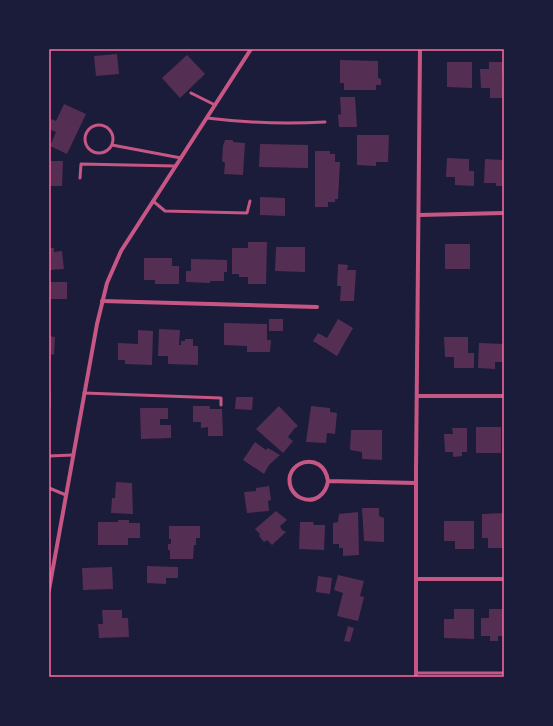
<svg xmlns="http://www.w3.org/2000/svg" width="553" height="726" viewBox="0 0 553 726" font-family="Quicksand,sans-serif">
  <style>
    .building { fill: #542f53 }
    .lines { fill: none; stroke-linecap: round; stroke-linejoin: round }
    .service { stroke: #c65784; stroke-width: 3 }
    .minor { stroke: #c65784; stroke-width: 4 }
    .neatline { fill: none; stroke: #ff6b9d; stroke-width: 1.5 }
  </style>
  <rect width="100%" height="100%" fill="#1b1b3a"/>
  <!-- building -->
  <g class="building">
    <polygon points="117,54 119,74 96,76 94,56"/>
    <polygon points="187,55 205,74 180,98 162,78"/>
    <polygon points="340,60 378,61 378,78 381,79 381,85 376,85 376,90 344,90 344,83 340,83"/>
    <polygon points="447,62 472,62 472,88 447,87"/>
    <polygon points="489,62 504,62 504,75 502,75 503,98 490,98 490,88 481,88 480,69 489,69"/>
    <polygon points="340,97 355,97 357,127 339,127 338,115 341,114"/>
    <polygon points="64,104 86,114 67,154 50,146 56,132 49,129 49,124 52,119 56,121"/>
    <polygon points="357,135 389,135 388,162 376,162 376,166 357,165"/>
    <polygon points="225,140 233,140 233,142 245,143 243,175 224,174 225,163 222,161 223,146"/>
    <polygon points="260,144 308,145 308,168 259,167"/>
    <polygon points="315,151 330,151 330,154 335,154 335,162 340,162 338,199 335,199 335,202 328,202 328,207 315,207"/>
    <polygon points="447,158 469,159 469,171 474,171 474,186 455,185 455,177 446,177"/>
    <polygon points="485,159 504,160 504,186 496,186 496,183 484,183"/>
    <polygon points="49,161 63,161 62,186 49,186"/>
    <polygon points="260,197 285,198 285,216 260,215"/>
    <polygon points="248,242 267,242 266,284 248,284 248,277 239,277 239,274 232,274 232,248 248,248"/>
    <rect x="445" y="244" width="25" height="25"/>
    <polygon points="276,247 305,247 305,272 275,271"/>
    <polygon points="49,248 54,248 54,252 62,251 64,269 49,270"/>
    <polygon points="144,258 172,258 172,266 179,266 179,284 155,284 155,280 144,280"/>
    <polygon points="191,259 227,260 227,272 224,272 224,281 210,281 210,283 186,282 186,271 191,271"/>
    <polygon points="338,264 348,265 347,270 356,270 354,301 340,301 341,286 337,286"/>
    <rect x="49" y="282" width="18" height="17"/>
    <rect x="269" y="319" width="14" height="12"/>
    <polygon points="338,319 353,328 337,356 313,341 318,333 327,338"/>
    <polygon points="224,323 267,324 267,340 271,340 270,352 247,352 247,346 224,345"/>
    <polygon points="159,329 180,330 179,345 181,345 181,341 185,341 185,339 193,339 193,346 198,346 198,365 168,364 168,356 158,356"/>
    <polygon points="138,330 153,331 152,365 125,364 125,360 118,360 118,343 138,344"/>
    <polygon points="49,336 55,337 54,355 51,354 50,361 49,361"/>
    <polygon points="444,337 468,337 468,353 474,353 474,368 454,368 454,357 445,357"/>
    <polygon points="479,343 504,344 504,362 495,362 495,369 478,368"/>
    <rect x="49" y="390" width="2" height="18"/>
    <polygon points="236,397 253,397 252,410 235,409"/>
    <polygon points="193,406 210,406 210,409 222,409 223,436 208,436 208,427 201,428 201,422 193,422"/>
    <polygon points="279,406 298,426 294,429 288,437 293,441 283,453 256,429"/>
    <polygon points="311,406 330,408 330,412 337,413 335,434 327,433 326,443 306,442"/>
    <polygon points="140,408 168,408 168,419 160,419 160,425 171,425 171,438 141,439"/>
    <rect x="476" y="427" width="25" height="26"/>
    <polygon points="452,428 467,428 467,452 462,452 462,456 453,457 453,452 445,452 444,434 453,434"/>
    <polygon points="351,430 382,430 382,460 362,459 362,452 350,450"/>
    <polygon points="255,442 266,450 268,448 280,455 269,465 264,474 243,460"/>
    <polygon points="116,482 132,483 133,514 111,513 112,498 115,498"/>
    <polygon points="269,486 271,500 268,501 269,511 247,513 244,492 256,491 256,488"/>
    <polygon points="362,508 379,508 379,516 384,518 384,542 364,541"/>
    <polygon points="276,511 287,520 280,526 282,530 286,532 272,545 267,540 264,542 259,536 260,534 255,529"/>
    <polygon points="358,512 359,555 343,556 343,548 339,548 339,544 333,544 333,523 338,522 339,514"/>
    <polygon points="504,513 504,548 488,548 488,538 482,538 482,514"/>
    <polygon points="118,520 129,520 129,523 140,523 140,538 128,538 128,545 98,545 98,522 118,522"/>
    <polygon points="444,521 474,521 474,549 455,549 455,541 444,541"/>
    <polygon points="300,522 313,522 314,525 325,525 324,550 299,549"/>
    <polygon points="169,526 200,526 200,538 196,538 196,545 194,545 193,559 170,559 170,550 168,550 168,544 171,544 171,539 169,539"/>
    <polygon points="147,566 178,567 178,578 166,578 166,584 147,583"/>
    <polygon points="112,567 113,589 83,590 82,568"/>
    <polygon points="338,575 364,581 360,596 364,597 358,621 337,616 343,593 334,590"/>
    <polygon points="318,576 332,578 330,594 316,592"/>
    <polygon points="454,609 474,609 474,639 444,638 444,619 454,619"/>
    <polygon points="489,609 504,609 503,636 498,636 498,641 490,641 490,636 481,636 481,618 489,618"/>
    <polygon points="102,610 122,610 122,618 128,618 129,637 99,638 98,624 103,624"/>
    <polygon points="348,626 354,628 350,642 344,641"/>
  </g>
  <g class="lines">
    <!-- service -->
    <g class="service">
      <polyline points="191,93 215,105"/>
      <path d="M207,118c40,5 78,6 118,4"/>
      <circle cx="99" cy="139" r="14"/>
      <polyline points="112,145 181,158"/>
      <polyline points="80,178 81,164 175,166"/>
      <polyline points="153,201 165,211 247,213 250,201"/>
      <polyline points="84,393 221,398 221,405"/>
      <polyline points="49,456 73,455"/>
      <polyline points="49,488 66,495"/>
      <polyline points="416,673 504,673"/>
    </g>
    <!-- minor -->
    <g class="minor">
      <polyline points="419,215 504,213"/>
      <polyline points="102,301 317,307"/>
      <polyline points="417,396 504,396"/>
      <path d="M328,481c-5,-33 -47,-19 -37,7 2,4 5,8 10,10 14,6 25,-4 27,-17l88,2"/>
      <polyline points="416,579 504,579"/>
      <polyline points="49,590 97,324 107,283 121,251 251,49"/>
      <polyline points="416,677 416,471 420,49"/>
    </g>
  </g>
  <!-- border -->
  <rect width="553" height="726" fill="none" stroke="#1b1b3a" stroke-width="100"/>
  <rect x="50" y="50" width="453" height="626" class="neatline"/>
</svg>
